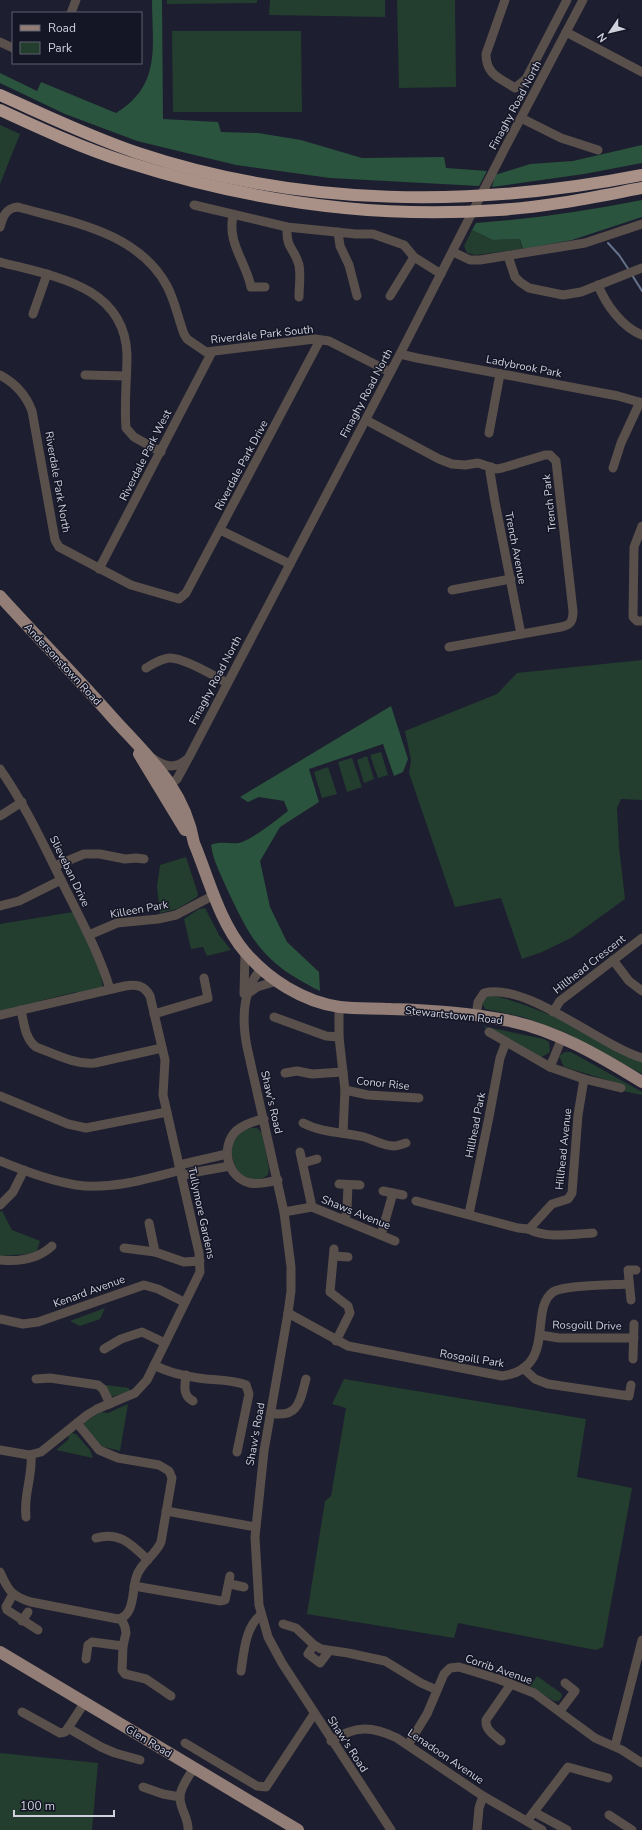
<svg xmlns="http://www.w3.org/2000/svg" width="642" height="1830" viewBox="0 0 642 1830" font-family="'Nunito Sans',sans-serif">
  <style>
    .green { fill: #233e2e }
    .forest { fill: #2a543d }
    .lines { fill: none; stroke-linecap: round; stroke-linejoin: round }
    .stream { stroke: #65728c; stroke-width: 2 }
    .minor { stroke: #594f4b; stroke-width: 9 }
    .major { stroke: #927e76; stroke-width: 12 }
    .highway { stroke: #a99187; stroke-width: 12 }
    .labels { text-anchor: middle; stroke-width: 3; stroke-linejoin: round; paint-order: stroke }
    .street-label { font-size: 11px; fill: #cfd1dd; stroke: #141525 }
  </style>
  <rect width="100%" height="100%" fill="#1d1e2f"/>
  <!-- green -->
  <g class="green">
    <polygon points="167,0 257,0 257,3 167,4"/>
    <polygon points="270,0 385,0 385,17 269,15"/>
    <polygon points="397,0 455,0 456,87 399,88"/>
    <polygon points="172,31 301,31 302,112 173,112"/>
    <polygon points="0,125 20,134 0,184"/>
    <polygon points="472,230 493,240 520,239 522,249 476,255 467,253 464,246"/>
    <polygon points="642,660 642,800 621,799 617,808 619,847 625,899 571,938 542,952 522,959 501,898 455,907 409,773 411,760 405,731 497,694 517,673"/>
    <polygon points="381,752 388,775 378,778 370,755"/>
    <polygon points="367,756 374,779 364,783 357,760"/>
    <polygon points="352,758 362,787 347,792 338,762"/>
    <polygon points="328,767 337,794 322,798 314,772"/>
    <polygon points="186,857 198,894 197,897 177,909 160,913 157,887 160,865"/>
    <polygon points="205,908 219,935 231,950 207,956 203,947 191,949 184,919 199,909"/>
    <polygon points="73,912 97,959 103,986 101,988 77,994 76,992 39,1001 39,1004 0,1013 0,924"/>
    <path d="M491,995c54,12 102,42 151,67v12l-78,-42 -41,-15 -38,-8 -1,-3 -3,-1 4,-7z"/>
    <polygon points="482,1026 544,1039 549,1042 550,1052 540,1058"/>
    <polygon points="565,1052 571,1052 642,1092 642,1095 623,1091 624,1085 564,1067 559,1056"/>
    <path d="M251,1128h6l5,5 7,36 -1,6c-32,23 -54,-41 -17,-47z"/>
    <polygon points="2,1211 12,1230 40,1241 37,1251 29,1254 0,1256 0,1212"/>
    <polygon points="105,1308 100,1319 80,1326 70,1321"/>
    <polygon points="344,1379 586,1419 577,1477 632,1488 603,1647 596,1650 458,1623 454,1638 307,1614 325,1501 331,1496 346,1408 332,1404"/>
    <polygon points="106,1385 129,1388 129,1391 111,1397"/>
    <polygon points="128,1404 120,1451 100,1446 84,1426 84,1422 101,1412 108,1413"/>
    <polygon points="72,1433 76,1434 90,1450 93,1458 56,1450 68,1440 69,1435"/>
    <polygon points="537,1676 561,1693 562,1696 559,1701 554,1701 530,1686"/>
    <polygon points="0,1753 98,1763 92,1830 0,1830"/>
  </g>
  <!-- forest -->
  <g class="forest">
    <path d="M152,0h10l1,119 55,3 3,10 37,1 43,7 61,18 82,-1 2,11 41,3 -8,15 -149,-8 -94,-13 -99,-24 -72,-27 -65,-31v-10l37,18 4,-9 75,31c46,-28 36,-67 36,-113z"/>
    <polygon points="642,145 642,163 584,174 492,187 495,175 530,164 573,161"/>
    <path d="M642,200v17l-70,23 -49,9 -3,-10 -27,1 -21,-10 4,-7c56,-4 111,-12 166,-23z"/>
    <path d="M391,706l17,53 -5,13 -9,4 -11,-32 -74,25 10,33 -39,25 -20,34 10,46 17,35 32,30 1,19c-54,-27 -67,-46 -92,-100 -6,-14 -15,-30 -17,-46 10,-4 18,-1 28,-2 11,-2 39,-24 49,-32l-4,-10 -25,-4 -11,5 -8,-5z"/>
  </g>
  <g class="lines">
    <!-- stream -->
    <g class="stream">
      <polyline points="608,243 619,255 629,270"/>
      <polyline points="632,275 642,291"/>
    </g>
    <!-- minor -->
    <g class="minor">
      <path d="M505,0l-19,54c0,21 14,24 29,34l11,-9 41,-79"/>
      <polyline points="71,13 76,0"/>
      <polyline points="566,32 642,72"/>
      <polyline points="0,42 13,48"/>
      <polyline points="521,118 561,138 598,150"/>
      <polyline points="194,205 287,227 356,234 373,234 404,245 414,257 441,274"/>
      <path d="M233,216c-6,27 13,46 18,71h14"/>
      <path d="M0,227c3,-11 6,-19 18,-20 53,15 120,25 149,79 8,15 11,32 17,48l3,5 19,13 109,-13 14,2 61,31"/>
      <path d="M287,227c-1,23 7,20 12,38 2,10 0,22 0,32"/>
      <polyline points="338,232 340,246 349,265 357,296"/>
      <polyline points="453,252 470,260 480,260 585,243 642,224"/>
      <polyline points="508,256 515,277 520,282 529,288 563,295 581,292 642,268"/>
      <path d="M0,262c52,14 125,23 127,93 0,24 -3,48 -1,73l8,9 27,15"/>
      <path d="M598,285c8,20 24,42 44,50"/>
      <polyline points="390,296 414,257"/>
      <polyline points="33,314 47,274"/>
      <polyline points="400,354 417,358 618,396 642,403"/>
      <path d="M0,375c15,8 26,20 32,36l23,129 4,7 72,38 48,14 7,-6 134,-253"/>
      <polyline points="85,375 126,376"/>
      <path d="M366,420l73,39 13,5 13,1 13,-2 18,6 6,-1 43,-13h5l6,6 17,150c0,10 -2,14 -12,16l-112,20"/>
      <polyline points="489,433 500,374"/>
      <polyline points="491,467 490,472 495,502 521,634"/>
      <polyline points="613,468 621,443 640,402"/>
      <polyline points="642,526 634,547 633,617 637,621 642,621"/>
      <polyline points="220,530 290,564"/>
      <polyline points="99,569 212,352"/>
      <polyline points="452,590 511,579"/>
      <path d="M146,668c7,-4 14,-9 23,-10 13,-1 46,18 58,25"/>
      <path d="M152,758c12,8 22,12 34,2"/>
      <path d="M0,769c26,37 44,77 64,117 17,34 35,67 46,103"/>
      <polyline points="165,789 177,779 189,757 400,354 505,148 583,0"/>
      <polyline points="0,816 22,802"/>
      <polyline points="55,866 84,854 100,854 125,859 136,858 144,859"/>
      <polyline points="0,906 19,901 61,880"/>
      <polyline points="89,935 117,923 158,919 176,915 214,895"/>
      <polyline points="613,960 629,981 642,991"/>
      <path d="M261,969c-19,21 -19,52 -14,78l37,165 7,55v24l-3,22 -24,138 -9,86 4,68 9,32 14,26 109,167"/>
      <polyline points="250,992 257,987 277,981"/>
      <polyline points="244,994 245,952"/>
      <polyline points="339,1007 339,1037 345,1090 343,1133"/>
      <path d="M21,1010c3,13 4,29 15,37 19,7 39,18 59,16l67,-15"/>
      <polyline points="553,1012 560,1001 642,938"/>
      <polyline points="154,1014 208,998 204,978"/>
      <path d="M0,1015l125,-29c11,-2 19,-1 25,10l15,64 -2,35 36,158 1,19 -53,108 -12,13 -38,16 -10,6 -46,37 -12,3 -29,-5"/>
      <path d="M476,1016l2,-14 6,-9c43,-11 115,52 158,65"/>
      <polyline points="274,1017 326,1036 339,1037"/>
      <polyline points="489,1032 550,1067 584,1079 621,1088"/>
      <polyline points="550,1067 562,1038"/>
      <polyline points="285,1073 297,1071 312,1074 343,1072"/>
      <polyline points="345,1090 368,1095 419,1098"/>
      <polyline points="0,1096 68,1124 86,1128 167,1112"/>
      <path d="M264,1119c-10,2 -20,5 -28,12 -16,16 -9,47 14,52 9,2 19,-1 28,-3"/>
      <path d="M303,1123c19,10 41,9 61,14 10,3 19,9 30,9 4,0 8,-2 12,-3"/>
      <polyline points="300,1152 312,1207"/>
      <path d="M0,1161c24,10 50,20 76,24 35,5 71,-6 105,-15"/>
      <polyline points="303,1163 317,1159"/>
      <polyline points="179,1165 227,1154"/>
      <polyline points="182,1176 191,1173 230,1166"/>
      <polyline points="339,1184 360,1185"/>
      <polyline points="383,1191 403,1195"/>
      <polyline points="416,1201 518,1228 528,1229 530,1228 552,1204 568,1199 572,1193 578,1115 584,1079"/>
      <polyline points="0,1205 13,1192 24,1170"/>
      <polyline points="284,1212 312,1207 395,1241"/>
      <polyline points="469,1214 489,1117 500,1058 506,1042"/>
      <polyline points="345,1220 347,1209 348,1185"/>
      <polyline points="149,1223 155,1252"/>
      <path d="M528,1229c20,10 43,5 65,4"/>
      <polyline points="381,1235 393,1193"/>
      <polyline points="124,1248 155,1252 184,1262 200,1261"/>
      <polyline points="334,1249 330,1292 348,1306 350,1313 336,1341"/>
      <polyline points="334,1256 348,1257"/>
      <path d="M0,1260c19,2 38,-1 52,-14"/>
      <polyline points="631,1300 628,1270 636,1270"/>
      <path d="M288,1313l60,33 154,30c56,-8 26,-66 51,-84 10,-7 61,-7 76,-8"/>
      <polyline points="0,1319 23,1324 38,1322 144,1285 158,1289 184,1302"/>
      <polyline points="540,1335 559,1338 634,1338"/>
      <polyline points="104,1349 121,1339 142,1332 165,1343"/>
      <polyline points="633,1359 634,1324"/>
      <path d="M154,1365c15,8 35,12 52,14 13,1 28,1 40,6l3,9 -12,58"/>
      <polyline points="523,1368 535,1379 548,1384 629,1396 631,1385"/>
      <path d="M186,1375c-1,11 -4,20 7,26"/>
      <polyline points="36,1379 50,1378 98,1385 103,1389 110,1404"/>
      <path d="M271,1413c28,6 29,-13 35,-34"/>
      <polyline points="166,1511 256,1527"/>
      <path d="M26,1517c-3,-22 7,-41 5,-62"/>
      <path d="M96,1538c24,-7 36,7 52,22"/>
      <path d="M0,1572c8,18 11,24 31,30l87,17c17,-3 14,-29 18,-41 4,-15 19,-22 25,-36l11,-64 -3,-7 -10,-6 -41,-7 -19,-8 -22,-27"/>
      <polyline points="230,1584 244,1587"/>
      <polyline points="134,1586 221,1601 225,1600 230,1576"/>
      <polyline points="13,1594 6,1607 7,1610 38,1630"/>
      <polyline points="121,1618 125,1627 126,1633 123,1646 122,1670 125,1674 146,1679 171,1696"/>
      <polyline points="22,1621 28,1612"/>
      <polyline points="283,1624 296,1628 314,1645 321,1649 348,1653 385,1661 421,1683 437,1690"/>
      <polyline points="314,1645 308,1654 320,1663 329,1651"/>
      <polyline points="86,1659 88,1645 92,1642 123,1646"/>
      <path d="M241,1671c3,-19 4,-44 20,-56"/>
      <polyline points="85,1702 68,1728 101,1747 115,1753 140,1760"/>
      <polyline points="560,1711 575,1691 565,1683"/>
      <polyline points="22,1712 60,1733 65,1732 68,1728"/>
      <path d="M331,1741c25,-16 41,-15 66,-3l86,58 59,34"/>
      <path d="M501,1741c-7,-6 -16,-11 -15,-21l25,-36"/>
      <polyline points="185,1743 257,1786 266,1787 314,1714"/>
      <polyline points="408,1745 427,1714 444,1674 450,1668 459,1667 498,1679 534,1693 595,1738 622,1750 642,1763"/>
      <polyline points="615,1746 642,1640"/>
      <polyline points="143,1787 163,1794 180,1797"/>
      <polyline points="534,1812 567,1830"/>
      <polyline points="609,1815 632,1830"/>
      <polyline points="527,1821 568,1767 608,1778"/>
      <path d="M188,1830c1,-12 -9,-22 -8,-34 1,-10 9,-20 14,-28"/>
      <polyline points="477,1830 479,1808 483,1796"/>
    </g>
    <!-- major -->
    <g class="major">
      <path d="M0,596c37,41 76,80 112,121 36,40 72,70 82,126 15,36 25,78 51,109 23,27 58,50 95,55 17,2 34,1 51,2 36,1 79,4 114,11 49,9 95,36 137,62"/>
      <polyline points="139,754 185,830"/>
      <polyline points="0,1652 298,1830"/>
    </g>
    <!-- highway -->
    <g class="highway">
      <path d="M0,95c45,20 90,42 138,58 162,54 337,55 504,22"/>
      <path d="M0,110c41,19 82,38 126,52 119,38 246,57 372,48 49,-3 96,-13 144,-22"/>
    </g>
  </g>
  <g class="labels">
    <!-- street labels -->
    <g class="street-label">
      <text transform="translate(515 105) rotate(-62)" y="4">Finaghy Road North</text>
      <text transform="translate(262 334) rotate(-6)" y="4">Riverdale Park South</text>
      <text transform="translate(524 366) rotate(11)" y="4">Ladybrook Park</text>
      <text transform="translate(366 393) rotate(-62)" y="4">Finaghy Road North</text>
      <text transform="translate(145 455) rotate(-63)" y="4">Riverdale Park West</text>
      <text transform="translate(241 465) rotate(-62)" y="4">Riverdale Park Drive</text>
      <text transform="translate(58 482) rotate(80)" y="4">Riverdale Park North</text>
      <text transform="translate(549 503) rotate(-96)" y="4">Trench Park</text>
      <text transform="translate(516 548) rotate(79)" y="4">Trench Avenue</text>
      <text transform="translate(63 664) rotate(47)" y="4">Andersonstown Road</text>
      <text transform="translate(215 680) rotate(-62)" y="4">Finaghy Road North</text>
      <text transform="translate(70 871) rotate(64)" y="4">Slieveban Drive</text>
      <text transform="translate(139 909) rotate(-10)" y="4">Killeen Park</text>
      <text transform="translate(589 964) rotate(-38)" y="4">Hillhead Crescent</text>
      <text transform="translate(454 1015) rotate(6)" y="4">Stewartstown Road</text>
      <text transform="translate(383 1083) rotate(6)" y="4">Conor Rise</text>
      <text transform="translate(272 1102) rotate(77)" y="4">Shaw's Road</text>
      <text transform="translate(475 1125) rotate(-79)" y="4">Hillhead Park</text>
      <text transform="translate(563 1149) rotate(-84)" y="4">Hillhead Avenue</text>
      <text transform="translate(356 1212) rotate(22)" y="4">Shaws Avenue</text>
      <text transform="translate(202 1213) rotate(78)" y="4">Tullymore Gardens</text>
      <text transform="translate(89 1291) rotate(-20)" y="4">Kenard Avenue</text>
      <text transform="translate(587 1325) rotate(1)" y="4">Rosgoill Drive</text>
      <text transform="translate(472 1358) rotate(9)" y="4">Rosgoill Park</text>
      <text transform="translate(255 1434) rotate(-80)" y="4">Shaw's Road</text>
      <text transform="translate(499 1669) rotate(19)" y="4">Corrib Avenue</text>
      <text transform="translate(149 1741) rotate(31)" y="4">Glen Road</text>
      <text transform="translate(348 1744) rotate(57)" y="4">Shaw's Road</text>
      <text transform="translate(446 1756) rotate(34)" y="4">Lenadoon Avenue</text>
    </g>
  </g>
  <!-- legend -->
  <rect x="12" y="12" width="130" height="52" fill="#141525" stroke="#5f606f"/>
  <rect x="20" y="25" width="20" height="6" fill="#927e76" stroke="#5f606f"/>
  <text x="48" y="32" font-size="12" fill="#cfd1dd">Road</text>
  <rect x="20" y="42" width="20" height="12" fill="#233e2e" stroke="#5f606f"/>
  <text x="48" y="52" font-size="12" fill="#cfd1dd">Park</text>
  <!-- north arrow -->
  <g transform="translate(610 32) rotate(235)" stroke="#141525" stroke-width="3" paint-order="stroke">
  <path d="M0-3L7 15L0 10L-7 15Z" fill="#cfd1dd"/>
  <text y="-6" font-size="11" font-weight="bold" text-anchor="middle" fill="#cfd1dd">N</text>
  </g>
  <!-- scale -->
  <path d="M14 1810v6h100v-6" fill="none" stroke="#cfd1dd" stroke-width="2"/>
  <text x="20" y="1810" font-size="12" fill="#cfd1dd" stroke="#141525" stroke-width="3" paint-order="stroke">100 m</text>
</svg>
